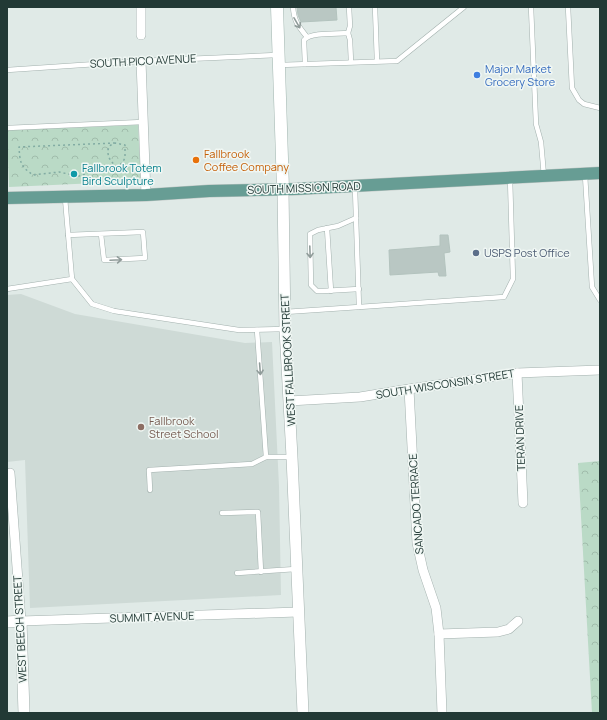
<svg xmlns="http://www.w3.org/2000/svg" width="607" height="720" viewBox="0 0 607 720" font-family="Manrope,sans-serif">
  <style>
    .built { fill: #cedad6 }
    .park { fill: url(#park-crowns) }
    .building { fill: #b9c7c3; stroke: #b3c3be }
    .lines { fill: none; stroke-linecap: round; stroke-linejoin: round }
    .service-casing { stroke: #a3b1ae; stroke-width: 5.5 }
    .minor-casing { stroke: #a3b1ae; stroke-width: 10 }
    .tertiary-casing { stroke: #a3b1ae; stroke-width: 12 }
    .secondary-casing { stroke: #a0b5af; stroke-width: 13 }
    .primary-casing { stroke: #bdc4c2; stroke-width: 13 }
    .path { stroke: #82aca3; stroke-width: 1.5; stroke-dasharray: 2 3; stroke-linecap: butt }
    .service { stroke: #fff; stroke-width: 4.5 }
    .minor { stroke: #fff; stroke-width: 9 }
    .tertiary { stroke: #fff; stroke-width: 11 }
    .secondary { stroke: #fff; stroke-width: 12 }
    .primary { stroke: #679d94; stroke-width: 12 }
    .oneway { stroke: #909c9a }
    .shop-dot { fill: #3f7fe0; stroke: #f0f7f4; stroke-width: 1.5 }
    .food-dot { fill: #e8710a; stroke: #f0f7f4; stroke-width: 1.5 }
    .culture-dot { fill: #0f9aa8; stroke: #f0f7f4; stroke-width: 1.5 }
    .service-dot { fill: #5c6f8a; stroke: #f0f7f4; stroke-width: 1.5 }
    .education-dot { fill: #8d6e63; stroke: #f0f7f4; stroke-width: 1.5 }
    .labels { text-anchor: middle; stroke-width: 3; stroke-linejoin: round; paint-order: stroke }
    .street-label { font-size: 11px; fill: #223935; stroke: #f0f7f4 }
    .shop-label { font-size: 11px; fill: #366cbe; stroke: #f0f7f4; text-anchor: start }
    .food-label { font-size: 11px; fill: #c56008; stroke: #f0f7f4; text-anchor: start }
    .culture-label { font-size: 11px; fill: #0d838f; stroke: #f0f7f4; text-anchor: start }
    .service-label { font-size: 11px; fill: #4e5e75; stroke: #f0f7f4; text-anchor: start }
    .education-label { font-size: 11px; fill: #785e54; stroke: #f0f7f4; text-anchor: start }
  </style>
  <defs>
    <pattern id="park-crowns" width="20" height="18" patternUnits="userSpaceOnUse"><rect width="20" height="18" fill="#badac6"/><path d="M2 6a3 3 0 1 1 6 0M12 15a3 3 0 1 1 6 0" fill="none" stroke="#a0bcab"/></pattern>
  </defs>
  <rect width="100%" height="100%" fill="#e0eae7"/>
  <!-- built -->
  <polygon class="built" points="21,294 75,314 245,343 272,342 279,486 281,595 30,608 25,460 7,462 7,295"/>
  <!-- park -->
  <g class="park">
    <polygon points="138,125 141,181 9,187 7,130"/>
    <polygon points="600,461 600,713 592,713 578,463"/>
  </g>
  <!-- building -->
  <g class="building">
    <polygon points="297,7 336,7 337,20 301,22 298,15"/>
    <polygon points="440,235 448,235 450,252 444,253 446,276 439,276 438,272 390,275 389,250 440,246"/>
  </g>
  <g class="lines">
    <defs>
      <g id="service">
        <path d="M293,7c1,14 5,19 14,30"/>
        <polyline points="375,7 377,61"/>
        <polyline points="531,7 536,124 541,142 544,176"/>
        <polyline points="568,7 572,88 579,100 584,104 600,108"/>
        <polyline points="348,33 350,26 349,7"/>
        <path d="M305,64l-1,-24c7,-8 32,-6 44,-7l2,7 1,22"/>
        <polyline points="280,65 397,61 464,7"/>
        <polyline points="7,70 141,61 277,55"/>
        <polyline points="7,128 143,122"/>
        <polyline points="585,175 592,287 600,300"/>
        <polyline points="65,198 72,279 92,304 114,311 239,330 285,329"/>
        <polyline points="356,218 338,226 318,230 310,234 311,285 317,291 323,291 359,289"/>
        <polyline points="327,228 331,291"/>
        <polyline points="68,235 143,232 145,258 104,260 101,234"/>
        <polyline points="7,289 72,279"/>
        <polyline points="359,307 504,297 513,279 510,178"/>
        <polyline points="285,312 359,307 355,188"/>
        <polyline points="257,330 266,457 292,457"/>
        <polyline points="150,490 149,470 252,464 266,457"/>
        <polyline points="222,513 258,512 261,572"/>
        <polyline points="237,573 296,569"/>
      </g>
      <g id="minor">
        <polyline points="141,7 141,35"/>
        <polyline points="141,61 146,195"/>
        <polyline points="517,373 523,503"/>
        <polyline points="409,389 417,543 423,570 436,608 439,634 442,713"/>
        <polyline points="289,401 360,397 409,389 517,373 600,370"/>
        <polyline points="10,473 21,621 298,612"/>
        <polyline points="439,634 498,632 509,629 518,621"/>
      </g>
      <g id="tertiary">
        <polyline points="283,189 285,329 292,457 303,713"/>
        <polyline points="7,622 21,621 24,713"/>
      </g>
      <polyline id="secondary" points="277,7 283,189"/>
      <polyline id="primary" points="7,198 146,195 209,191 295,189 600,173"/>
    </defs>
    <!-- service casing -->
    <use href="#service" class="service-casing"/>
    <!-- minor casing -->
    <use href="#minor" class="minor-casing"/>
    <!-- tertiary casing -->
    <use href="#tertiary" class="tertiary-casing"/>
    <!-- secondary casing -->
    <use href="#secondary" class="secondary-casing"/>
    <!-- primary casing -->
    <use href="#primary" class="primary-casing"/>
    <!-- path -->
    <path class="path" d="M115,143l-96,4c1,15 1,19 14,28l26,-3 14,3 8,1 11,-6h15l10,-3 5,-4 3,-5v-13l-10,-2 -6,3c-3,10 1,15 8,21"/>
    <!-- service -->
    <use href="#service" class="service"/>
    <!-- minor -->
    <use href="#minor" class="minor"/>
    <!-- tertiary -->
    <use href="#tertiary" class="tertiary"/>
    <!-- secondary -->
    <use href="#secondary" class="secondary"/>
    <!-- primary -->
    <use href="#primary" class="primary"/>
  </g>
  <!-- one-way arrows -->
  <defs><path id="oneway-shaft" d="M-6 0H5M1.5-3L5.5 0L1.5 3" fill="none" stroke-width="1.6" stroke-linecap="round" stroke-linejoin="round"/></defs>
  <g class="oneway">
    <use href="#oneway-shaft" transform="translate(297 23) rotate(60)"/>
    <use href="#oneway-shaft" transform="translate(310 252) rotate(88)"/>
    <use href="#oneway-shaft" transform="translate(116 260) rotate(-3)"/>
    <use href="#oneway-shaft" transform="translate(260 369) rotate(86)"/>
  </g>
  <!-- markers -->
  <circle class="shop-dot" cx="477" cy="75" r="4"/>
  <circle class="food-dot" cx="196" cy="160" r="4"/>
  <circle class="culture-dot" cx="74" cy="174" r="4"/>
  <circle class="service-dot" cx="476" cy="253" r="4"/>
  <circle class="education-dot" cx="141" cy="427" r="4"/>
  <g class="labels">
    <!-- street labels -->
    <g class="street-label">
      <text transform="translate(143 61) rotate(-3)" y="4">SOUTH PICO AVENUE</text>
      <text transform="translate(304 188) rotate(-2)" y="4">SOUTH MISSION ROAD</text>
      <text transform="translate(288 360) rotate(-93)" y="4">WEST FALLBROOK STREET</text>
      <text transform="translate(445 384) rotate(-9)" y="4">SOUTH WISCONSIN STREET</text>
      <text transform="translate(520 438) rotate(-92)" y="4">TERAN DRIVE</text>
      <text transform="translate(416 504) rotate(-94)" y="4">SANCADO TERRACE</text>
      <text transform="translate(152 617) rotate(-2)" y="4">SUMMIT AVENUE</text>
      <text transform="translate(20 629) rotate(-93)" y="4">WEST BEECH STREET</text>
    </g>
    <!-- shop labels -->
    <g class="shop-label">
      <text x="485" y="73">Major Market<tspan x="485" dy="13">Grocery Store</tspan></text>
    </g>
    <!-- food labels -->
    <g class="food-label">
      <text x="204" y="158">Fallbrook<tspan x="204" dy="13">Coffee Company</tspan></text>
    </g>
    <!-- culture labels -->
    <g class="culture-label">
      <text x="82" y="172">Fallbrook Totem<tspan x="82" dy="13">Bird Sculpture</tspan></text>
    </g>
    <!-- service labels -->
    <g class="service-label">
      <text x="484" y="257">USPS Post Office</text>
    </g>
    <!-- education labels -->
    <g class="education-label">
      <text x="149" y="425">Fallbrook<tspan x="149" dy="13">Street School</tspan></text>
    </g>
  </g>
  <!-- border -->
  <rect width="607" height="720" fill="none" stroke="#223935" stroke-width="16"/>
</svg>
